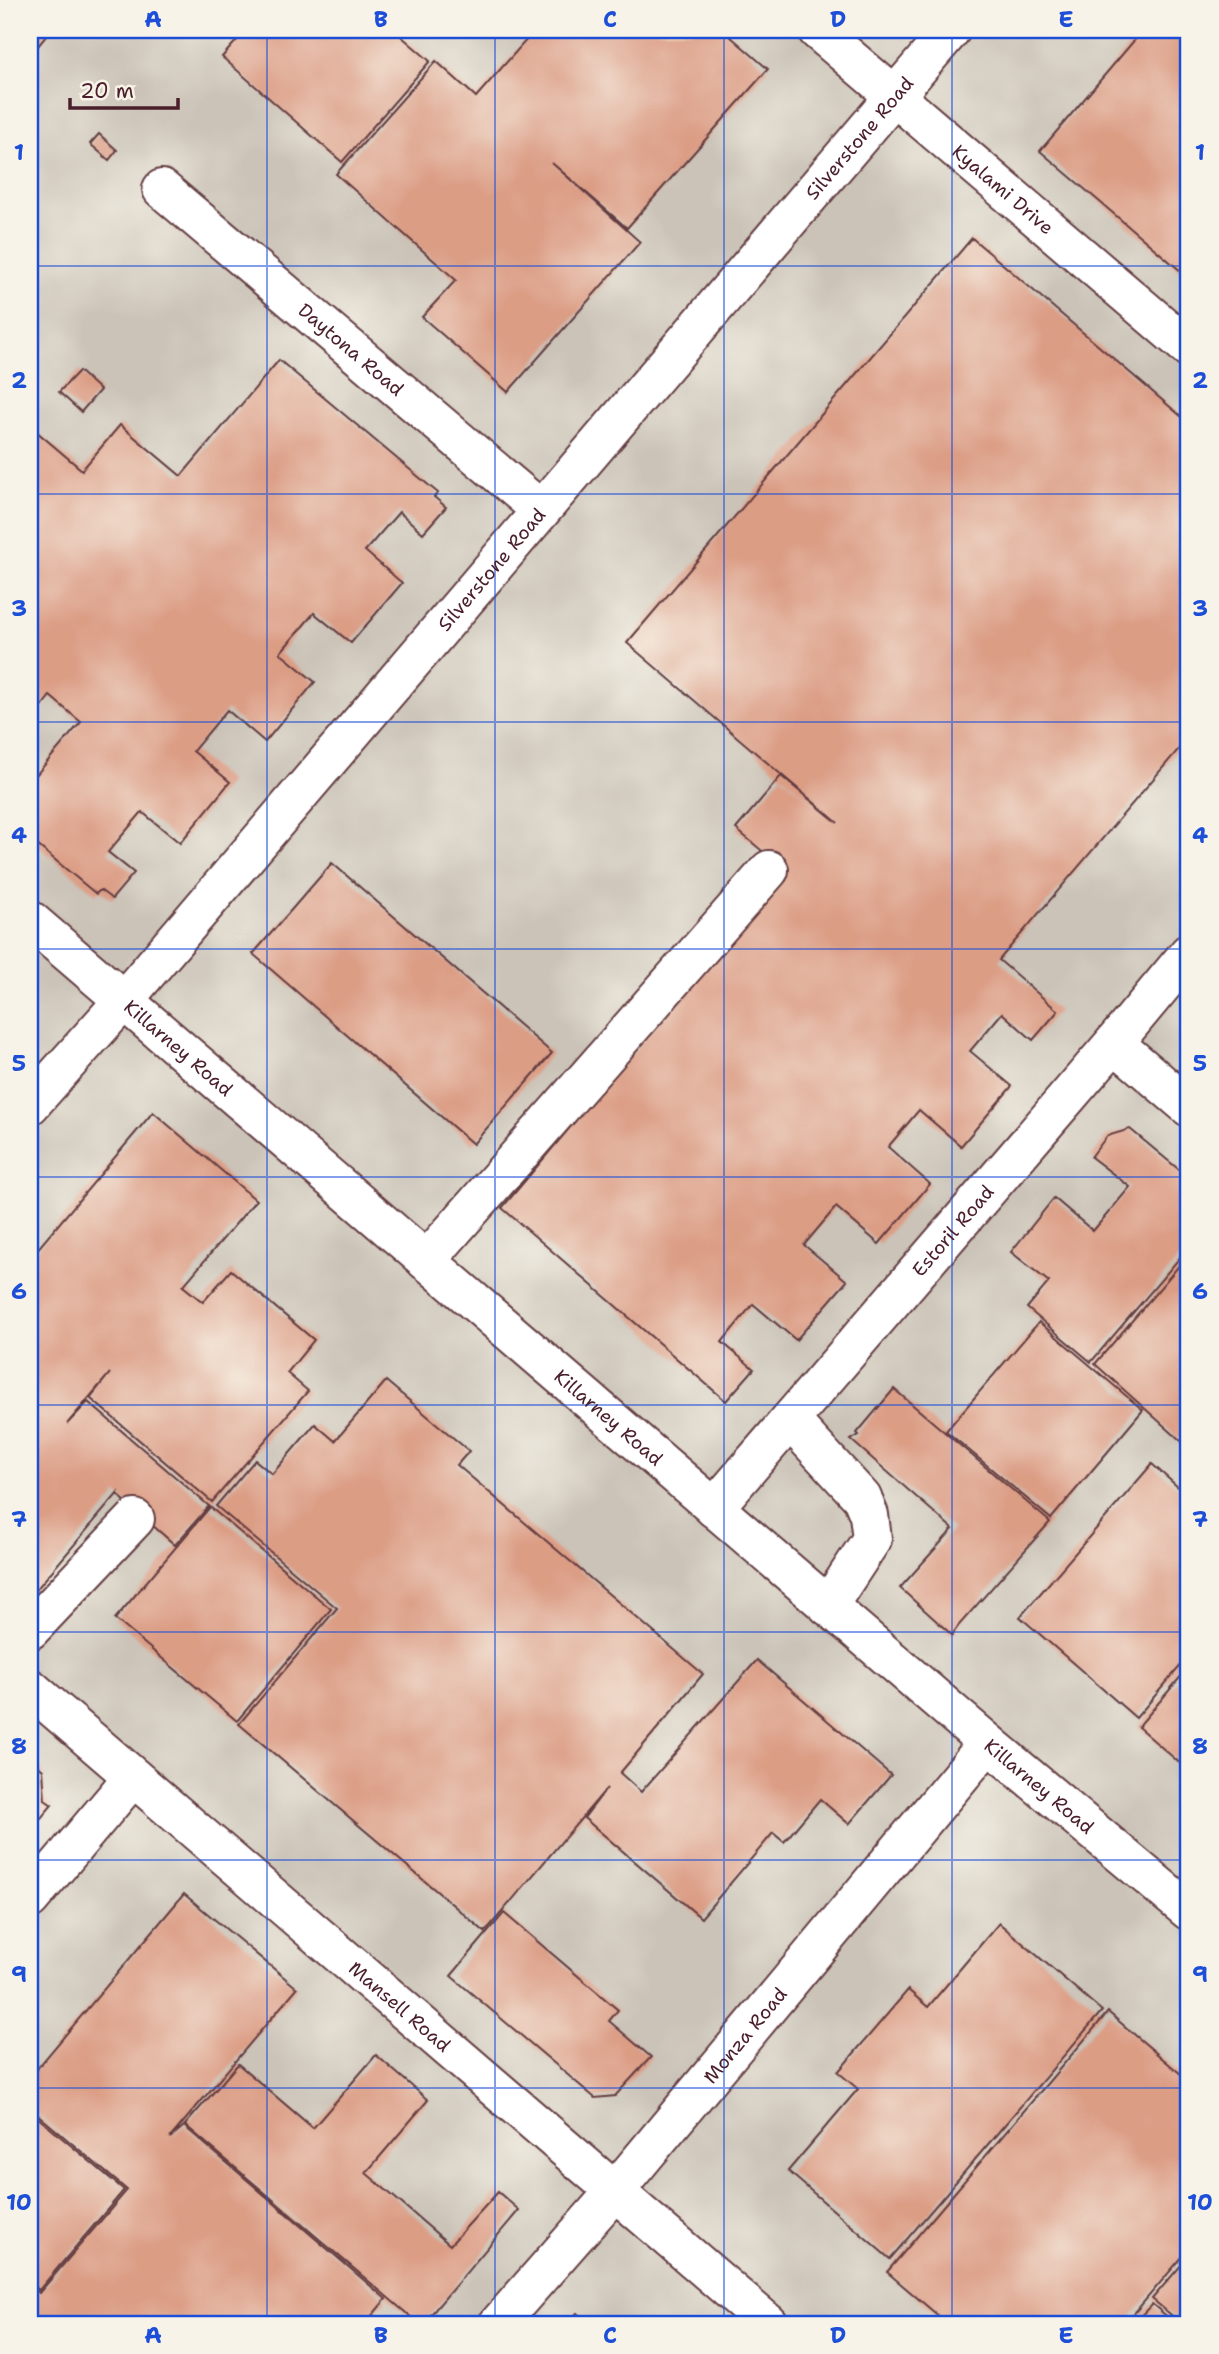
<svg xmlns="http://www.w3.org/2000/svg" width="1219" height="2354" viewBox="0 0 1219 2354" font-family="'Shantell Sans',sans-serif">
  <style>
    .industrial { fill: #cbc3b8 }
    .building { fill: #dc9d85 }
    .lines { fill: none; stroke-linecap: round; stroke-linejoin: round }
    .minor-casing { stroke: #633c41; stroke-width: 42 }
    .minor { stroke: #fff; stroke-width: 38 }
    .grid { fill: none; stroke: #1d4ed8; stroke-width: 2; stroke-opacity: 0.55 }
    .labels { text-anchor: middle; stroke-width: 7; stroke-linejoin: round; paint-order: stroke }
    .street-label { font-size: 19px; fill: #4a1f2b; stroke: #f7f3e8 }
    .neatline { fill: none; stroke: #1d4ed8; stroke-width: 2.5 }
    .grid-label { font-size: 23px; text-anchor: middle; font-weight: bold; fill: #1d4ed8 }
  </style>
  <rect width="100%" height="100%" fill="#f7f3e8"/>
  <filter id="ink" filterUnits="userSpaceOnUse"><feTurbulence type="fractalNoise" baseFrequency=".0143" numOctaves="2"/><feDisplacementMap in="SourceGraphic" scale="14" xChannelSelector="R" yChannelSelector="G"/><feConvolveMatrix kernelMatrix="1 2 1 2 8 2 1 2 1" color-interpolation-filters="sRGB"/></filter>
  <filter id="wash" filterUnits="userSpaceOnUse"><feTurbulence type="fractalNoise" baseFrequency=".00686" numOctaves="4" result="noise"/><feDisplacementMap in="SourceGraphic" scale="28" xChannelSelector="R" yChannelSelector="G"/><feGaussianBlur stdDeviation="1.57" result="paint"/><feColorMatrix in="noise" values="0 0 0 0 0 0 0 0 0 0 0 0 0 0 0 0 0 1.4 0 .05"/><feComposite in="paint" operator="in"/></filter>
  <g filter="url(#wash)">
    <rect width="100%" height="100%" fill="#eeddbc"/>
    <!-- industrial -->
    <rect class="industrial" x="30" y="30" width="1159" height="2294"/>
    <g id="blocks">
      <!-- building -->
      <g class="building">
        <polygon points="30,30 51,30 30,56"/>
        <polygon points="246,30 394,30 430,61 342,162 222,57"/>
        <polygon points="535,30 723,30 768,69 627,228 552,163 640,242 508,392 422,317 456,280 336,174 436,61 476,97"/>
        <polygon points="1143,30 1189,30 1189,278 1040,151"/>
        <polygon points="99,134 117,150 109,160 90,144"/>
        <polygon points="972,238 1189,423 1189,737 999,960 1058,1011 1033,1040 1002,1013 970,1051 1012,1086 961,1146 919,1110 888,1147 930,1184 879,1244 836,1207 804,1245 847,1281 796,1340 753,1304 722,1342 754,1369 726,1401 502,1208 786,871 736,829 781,776 838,823 627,643"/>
        <polygon points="279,360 438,493 434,497 446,507 423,533 399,512 365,551 402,583 351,643 314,613 280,653 315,682 265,742 227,710 193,751 230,782 180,843 142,812 108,852 134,873 112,899 100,890 96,894 30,839 30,782 81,722 50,696 30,721 30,426 82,470 120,425 181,476"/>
        <polygon points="79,371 100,390 81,412 59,392"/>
        <polygon points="332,863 552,1053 473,1144 253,954"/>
        <polygon points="153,1112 256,1200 183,1286 203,1302 231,1270 314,1340 287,1373 308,1391 212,1502 90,1398 110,1373 67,1424 88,1402 209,1506 175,1545 118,1495 118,1493 30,1597 30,1258"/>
        <polygon points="1130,1129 1189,1178 1189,1247 1091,1362 1027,1308 1049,1282 1011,1252 1054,1198 1093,1231 1130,1187 1091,1157 1107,1136"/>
        <polygon points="1189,1254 1189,1448 1095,1364"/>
        <polygon points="1039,1322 1143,1410 1051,1519 946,1431"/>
        <polygon points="386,1381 469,1451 457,1465 703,1674 620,1773 641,1792 757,1660 891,1775 849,1824 820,1799 784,1842 773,1833 701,1918 584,1818 607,1788 485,1932 239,1724 337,1608 216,1506 255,1460 272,1474 315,1424 335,1441"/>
        <polygon points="894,1389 1050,1522 959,1625 952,1635 900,1588 953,1529 851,1440 859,1435 857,1433"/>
        <polygon points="1152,1464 1189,1497 1189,1656 1136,1718 1020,1617"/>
        <polygon points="210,1507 331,1609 237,1721 115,1619"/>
        <polygon points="1189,1667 1189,1771 1138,1727"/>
        <polygon points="30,1759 43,1770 45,1800 52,1805 30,1831"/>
        <polygon points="184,1894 297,1988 170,2138 184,2126 386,2299 365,2324 30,2324 30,2285 39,2293 127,2190 30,2108 30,2077"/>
        <polygon points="504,1913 618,2010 609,2021 651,2057 615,2096 595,2098 451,1976"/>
        <polygon points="999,1923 1102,2011 890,2259 788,2171 858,2089 838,2072 908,1990 928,2007"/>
        <polygon points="1108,2012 1189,2081 1189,2249 1125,2324 948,2324 887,2272"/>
        <polygon points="376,2055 428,2100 366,2173 450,2245 498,2192 519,2210 423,2324 419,2324 185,2125 238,2064 313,2128"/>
        <polygon points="30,2111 124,2190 39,2290 30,2283"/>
        <polygon points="1189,2256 1189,2324 1182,2324 1152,2299"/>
        <polygon points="1152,2304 1176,2324 1133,2324"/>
        <polygon points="577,2313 590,2324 567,2324"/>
      </g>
    </g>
  </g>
  <g filter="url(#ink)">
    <use href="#blocks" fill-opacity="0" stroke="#633c41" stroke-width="2"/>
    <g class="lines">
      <defs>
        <g id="minor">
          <path id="s1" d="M817,30l372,318"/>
          <path id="s2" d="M162,189l379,321"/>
          <path id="s3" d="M30,920l958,823 201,168"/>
          <polyline points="1114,1043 1189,1107"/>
          <path id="s4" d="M30,1105l94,-105 827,-970"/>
          <polyline points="426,1261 769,870"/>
          <polyline points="790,1420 862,1498 869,1515 872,1539 828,1606"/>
          <path id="s5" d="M714,1508l400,-465 75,-90"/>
          <polyline points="30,1630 135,1519"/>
          <path id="s6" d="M30,1688l739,636"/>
          <polyline points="30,1899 133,1777"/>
          <path id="s7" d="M498,2324l117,-133 373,-448"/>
        </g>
      </defs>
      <!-- minor casing -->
      <use href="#minor" class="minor-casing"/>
      <!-- minor -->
      <use href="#minor" class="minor"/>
    </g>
  </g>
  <!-- grid -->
  <path class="grid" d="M267,30v2294M495,30v2294M724,30v2294M952,30v2294M30,266h1159M30,494h1159M30,722h1159M30,949h1159M30,1177h1159M30,1405h1159M30,1632h1159M30,1860h1159M30,2088h1159"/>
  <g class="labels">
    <!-- street labels -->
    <g class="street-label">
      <text dy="7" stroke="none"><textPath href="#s4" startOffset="1274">Silverstone Road</textPath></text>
      <text dy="7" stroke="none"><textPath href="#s1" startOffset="245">Kyalami Drive</textPath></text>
      <text dy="7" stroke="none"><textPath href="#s2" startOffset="248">Daytona Road</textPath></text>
      <text dy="7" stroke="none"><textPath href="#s4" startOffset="707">Silverstone Road</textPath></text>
      <text dy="7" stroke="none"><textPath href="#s3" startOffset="196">Killarney Road</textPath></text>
      <text dy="7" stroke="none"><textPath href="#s5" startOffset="366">Estoril Road</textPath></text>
      <text dy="7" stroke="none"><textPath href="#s3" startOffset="763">Killarney Road</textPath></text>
      <text dy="7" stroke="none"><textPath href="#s3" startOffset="1330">Killarney Road</textPath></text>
      <text dy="7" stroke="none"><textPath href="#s6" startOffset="488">Mansell Road</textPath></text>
      <text dy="7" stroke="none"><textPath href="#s7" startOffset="380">Monza Road</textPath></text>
    </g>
  </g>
  <!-- margin -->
  <rect width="1219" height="2354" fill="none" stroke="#f7f3e8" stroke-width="77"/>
  <!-- scale -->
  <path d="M70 98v10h108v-10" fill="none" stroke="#4a1f2b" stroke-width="3.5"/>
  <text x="80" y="98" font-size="21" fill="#4a1f2b" stroke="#f7f3e8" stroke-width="5" paint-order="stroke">20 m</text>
  <rect x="38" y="38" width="1142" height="2278" class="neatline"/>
  <g class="grid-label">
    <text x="153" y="27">A</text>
    <text x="381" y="27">B</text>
    <text x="610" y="27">C</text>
    <text x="838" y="27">D</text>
    <text x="1066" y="27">E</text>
    <text x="19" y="160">1</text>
    <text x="1200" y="160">1</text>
    <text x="19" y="388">2</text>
    <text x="1200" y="388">2</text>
    <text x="19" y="616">3</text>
    <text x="1200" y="616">3</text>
    <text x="19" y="843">4</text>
    <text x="1200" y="843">4</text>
    <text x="19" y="1071">5</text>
    <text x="1200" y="1071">5</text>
    <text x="19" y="1299">6</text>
    <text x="1200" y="1299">6</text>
    <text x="19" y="1527">7</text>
    <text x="1200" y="1527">7</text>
    <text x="19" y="1754">8</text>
    <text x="1200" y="1754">8</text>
    <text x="19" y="1982">9</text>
    <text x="1200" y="1982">9</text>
    <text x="19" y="2210">10</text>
    <text x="1200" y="2210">10</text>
    <text x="153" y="2343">A</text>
    <text x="381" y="2343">B</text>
    <text x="610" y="2343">C</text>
    <text x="838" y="2343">D</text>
    <text x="1066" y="2343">E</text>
  </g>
</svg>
